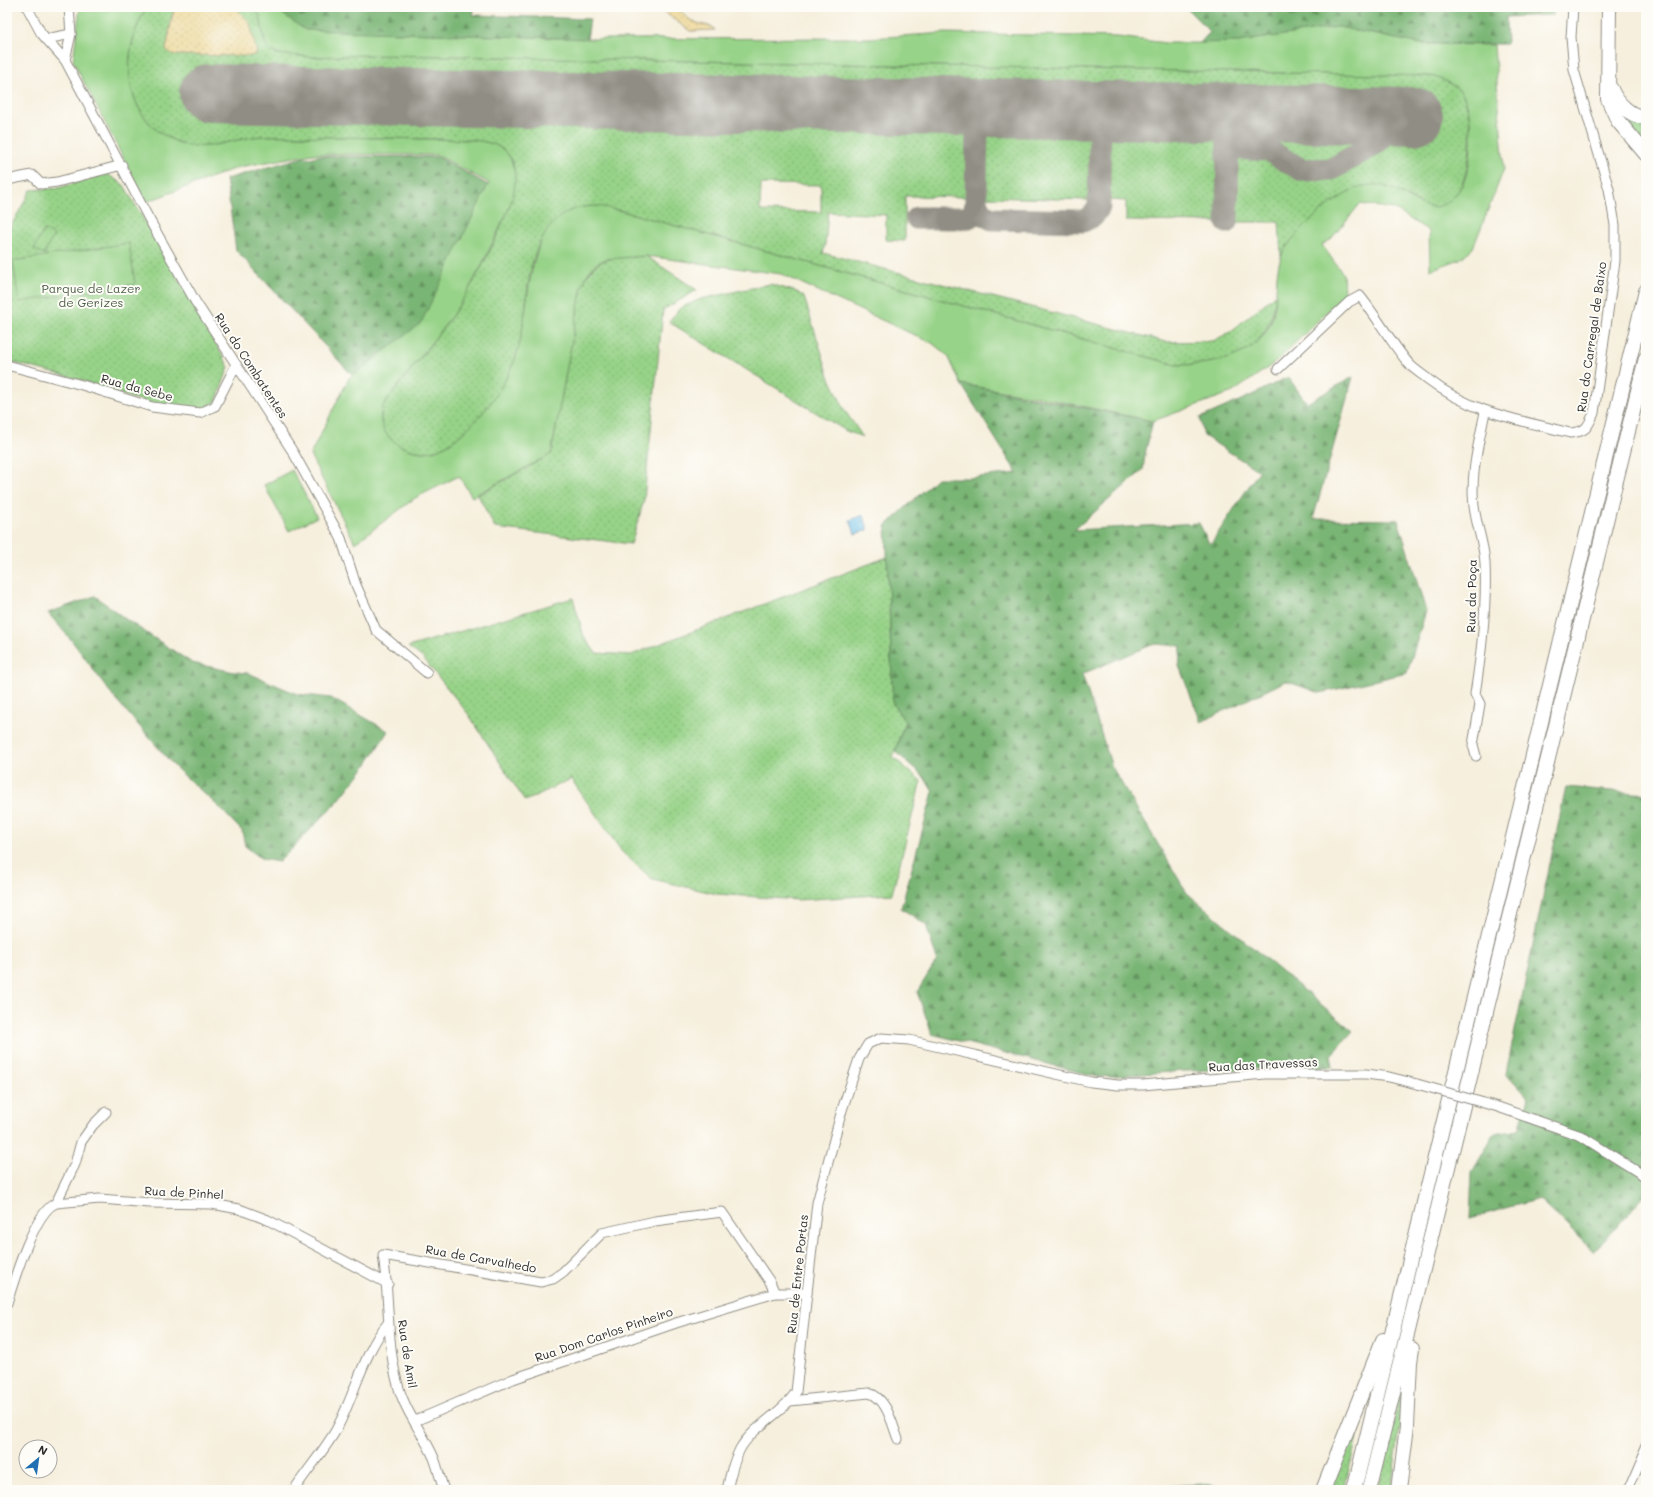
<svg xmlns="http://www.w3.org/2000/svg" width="1653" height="1497" viewBox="0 0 1653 1497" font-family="Mali,sans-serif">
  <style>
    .grass { fill: url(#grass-dots); stroke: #617f5a; fill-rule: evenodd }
    .forest { fill: url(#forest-firs); stroke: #527050 }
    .sand { fill: url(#sand-dots); stroke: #8c8264 }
    .garden { fill: #97d388; stroke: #617f5a }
    .water { fill: url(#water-ripples); stroke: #4d768b }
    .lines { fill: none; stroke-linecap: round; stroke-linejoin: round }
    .taxiway { stroke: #908d84; stroke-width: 23 }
    .runway { stroke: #908d84; stroke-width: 58 }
    .minor-casing { stroke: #908d84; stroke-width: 11 }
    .trunk-casing { stroke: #908d84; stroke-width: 16 }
    .minor { stroke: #fff; stroke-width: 9 }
    .trunk { stroke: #fff; stroke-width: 14 }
    .minor-bridge-casing { stroke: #908d84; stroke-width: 11; stroke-linecap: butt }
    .minor-bridge { stroke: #fff; stroke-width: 9 }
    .labels { text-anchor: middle; stroke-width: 4; stroke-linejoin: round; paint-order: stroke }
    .park-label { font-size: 12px; fill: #4b5d47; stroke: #fdfcf7 }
    .street-label { font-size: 12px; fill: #2b2b2b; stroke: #fdfcf7 }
  </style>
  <defs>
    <pattern id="grass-dots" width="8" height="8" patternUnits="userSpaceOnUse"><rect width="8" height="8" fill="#97d388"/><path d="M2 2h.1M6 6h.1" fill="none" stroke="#82b576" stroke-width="1.8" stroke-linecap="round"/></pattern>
    <pattern id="forest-firs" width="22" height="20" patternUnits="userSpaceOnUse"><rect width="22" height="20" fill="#79b574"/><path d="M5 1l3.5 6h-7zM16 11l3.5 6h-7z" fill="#63935f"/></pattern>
    <pattern id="sand-dots" width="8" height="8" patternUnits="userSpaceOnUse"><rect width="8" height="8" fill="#eeda9e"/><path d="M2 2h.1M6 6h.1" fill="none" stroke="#cb8" stroke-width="1.8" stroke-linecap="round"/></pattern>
    <pattern id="water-ripples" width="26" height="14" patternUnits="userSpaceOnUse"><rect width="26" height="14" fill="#6fc2eb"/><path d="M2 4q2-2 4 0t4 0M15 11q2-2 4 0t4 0" fill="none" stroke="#5b9ebf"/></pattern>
  </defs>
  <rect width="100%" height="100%" fill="#fdfcf7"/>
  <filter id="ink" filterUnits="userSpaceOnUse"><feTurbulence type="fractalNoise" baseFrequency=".025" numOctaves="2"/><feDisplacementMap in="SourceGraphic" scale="8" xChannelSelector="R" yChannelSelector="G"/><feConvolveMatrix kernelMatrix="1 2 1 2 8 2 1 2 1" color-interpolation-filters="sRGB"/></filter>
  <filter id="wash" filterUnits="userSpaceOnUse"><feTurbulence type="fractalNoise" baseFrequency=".012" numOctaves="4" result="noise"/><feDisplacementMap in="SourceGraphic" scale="16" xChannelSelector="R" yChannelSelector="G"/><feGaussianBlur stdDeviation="0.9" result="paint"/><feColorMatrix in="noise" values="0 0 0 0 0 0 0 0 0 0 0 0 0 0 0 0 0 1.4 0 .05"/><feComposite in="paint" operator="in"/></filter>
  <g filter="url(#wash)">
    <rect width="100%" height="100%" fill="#f6efdd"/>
    <!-- grass -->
    <g class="grass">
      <path d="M147,7h27l-8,43 8,5 83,-1 -22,-47h18l7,9 5,27 12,11 37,3 50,-2 87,1 981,20c10,4 23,7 29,16 17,24 13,121 -31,115 -9,-1 -17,-8 -25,-12 -7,-3 -15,-6 -22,-9l-92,55 -10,15 -2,-34h-47l2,-66 2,-2 29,1 36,21 33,-1 58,-36 23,-8v-30l-632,-10 -575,-14 -1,32 758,13 4,3 1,5 -1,65 -2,2 -62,-1v45l-19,-1v-25l-58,-3 -3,34 -2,7 343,89 47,-1 17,-9 46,-38c-6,60 -47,71 -100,71l-554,-154c-29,-5 -48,-8 -69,16 -4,6 -12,12 -15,19 -15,35 -9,77 -23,113 -10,26 -25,48 -45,67 -13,13 -28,26 -47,26 -24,-1 -50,-20 -40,-46 22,-30 47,-59 69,-90 20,-29 74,-121 60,-155 -7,-16 -24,-19 -39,-21 -46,-1 -93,-2 -139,-3 -23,0 -47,-2 -70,-1 -28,1 -56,17 -84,7 -58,-21 -62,-90 -33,-136zM761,184l60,1v27l-61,-1z"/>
      <polygon points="1623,114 1646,123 1646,147 1621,119"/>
      <polygon points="987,123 1087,124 1093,130 1093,195 1088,200 985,197 983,193 983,130 984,125"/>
      <polygon points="1111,126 1212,127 1217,131 1222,138 1221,222 1126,221 1126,201 1109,200 1105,195 1106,134 1108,128"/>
      <path d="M1239,128l117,2c7,1 8,4 9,10l-3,6 -27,16 -5,2 -27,1 -33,-20 -35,-4 -1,-9z"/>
      <polygon points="107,174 124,185 229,367 216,402 202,409 160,405 132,398 74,378 7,361 7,233 31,190 58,188"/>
      <path d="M646,256l51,34 -34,20 -19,190 -13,44 -136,-16 -17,-33 73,-41 31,-168c14,-33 32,-27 64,-30z"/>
      <polygon points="770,284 797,292 804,297 829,376 845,411 863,437 846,431 669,322 680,308 701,299"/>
      <polygon points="887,557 893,704 905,721 893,757 921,781 892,894 798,900 717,894 652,879 622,852 571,779 525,801 469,715 423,658 408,647 573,598 584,637 596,653 631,655"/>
      <polygon points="1371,1381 1344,1490 1329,1490"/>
      <polygon points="1402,1387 1400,1427 1391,1490 1377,1490"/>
    </g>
    <!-- forest -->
    <g class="forest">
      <polygon points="278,7 475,7 473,15 590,19 587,39 305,30 283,14"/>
      <polygon points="1185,7 1555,7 1553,15 1506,17 1507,44 1420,44 1338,27 1239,42 1200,43 1210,32"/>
      <polygon points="318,156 438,157 488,185 423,322 353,376 236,250 226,179 304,157 310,158"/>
      <polygon points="1288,377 1307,403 1353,377 1313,519 1398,520 1426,611 1407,673 1320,693 1286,681 1201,722 1179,666 1181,646 1154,644 1082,674 1112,767 1187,893 1353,1031 1331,1055 1333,1067 1185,1071 1098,1077 932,1034 917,992 937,960 926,925 901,908 933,792 924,777 895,751 905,722 893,704 886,526 937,478 969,478 1017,473 961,384 1153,421 1145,454 1143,470 1074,530 1199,523 1210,545 1259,471 1204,436 1200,418 1250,396"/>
      <polygon points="95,596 127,620 192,663 234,672 248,673 297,694 331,698 388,731 365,767 338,801 279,862 262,859 245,846 242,831 220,808 175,767 113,696 72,641 48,613"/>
      <polygon points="1566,787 1646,794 1646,1194 1594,1252 1539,1199 1470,1218 1472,1172 1494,1134 1519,1130 1528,1097 1506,1073"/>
      <polygon points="1202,1484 1226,1487 1224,1490 1166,1490 1170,1486"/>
    </g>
    <!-- sand -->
    <g class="sand">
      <polygon points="174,7 235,7 250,23 257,54 250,56 174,55 166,50"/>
      <path d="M657,7h20c12,15 18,16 36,20l2,3 -25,1z"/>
    </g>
    <!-- garden -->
    <g class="garden">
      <path d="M80,7h67c-29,46 -25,115 33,136 28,10 56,-6 84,-7 23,-1 47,1 70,1 46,1 93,2 139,3 15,2 32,5 38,20 12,27 -5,54 -16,78 -13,27 -26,54 -44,79 -22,30 -46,59 -68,89 -10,26 16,45 40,46 19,0 34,-13 47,-26 20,-19 35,-41 45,-67 19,-49 3,-152 80,-153 9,0 18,4 27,5l554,154c42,0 92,-9 99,-59 2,-16 0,-36 7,-51 5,-12 17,-23 27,-33 14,-13 41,-35 61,-37 21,-3 39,17 59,22 5,1 13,-1 17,-4 27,-17 27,-61 23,-89 -3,-25 -15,-30 -37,-38l-981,-20 -87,-1 -50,2 -37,-3 -7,-3 -5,-8 -5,-27 -7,-9h25l5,7 22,16 282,9 283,-1 76,-5 172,4 48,6h34l39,-1 99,-15 82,17 74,1 10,124 -31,79 -13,11 -30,11 -1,-39 -35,-22 -34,-5 -29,35 -9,6 21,29 1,21 -68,67 -43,30 -80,29 -115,-24 -77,-13 -13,-28 -16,-13 -151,-69 -135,-18 -40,3 -10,5 -8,9 -6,13 -31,168 -79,43 -13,-21 -44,22 -60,45 -45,-88 39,-77 72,-55 68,-140 -52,-28 -124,-1 -74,13 -93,35 -73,-141z"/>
      <polygon points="44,230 54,235 44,254 34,249"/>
      <polygon points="129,243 135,284 19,302 13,261"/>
      <polygon points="292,470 317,517 289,531 264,485"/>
    </g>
    <!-- water -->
    <polygon class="water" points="864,515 868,530 855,534 850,520"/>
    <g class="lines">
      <!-- taxiway -->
      <g class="taxiway">
        <polyline points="1214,112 1224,117 1228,126 1227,222"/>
        <polyline points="1228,126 1231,118 1246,113"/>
        <polyline points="1228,148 1268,150 1302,170 1332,169 1375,144 1405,116"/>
        <polyline points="976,203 982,214 992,219 1083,221 1093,216 1099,207 1100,123 1098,115 1089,110"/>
        <path d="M917,218h49c7,-2 9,-8 10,-15l1,-84 -3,-8 -9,-3"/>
      </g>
      <!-- runway -->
      <polyline class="runway" points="208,93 1414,116"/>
    </g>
  </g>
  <g filter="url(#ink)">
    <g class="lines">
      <defs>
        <g id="minor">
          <polyline points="27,7 41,33 65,60 149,219 195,301 293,452 341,538 356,585 376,630 427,673"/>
          <polyline points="46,39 71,34"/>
          <polyline points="65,60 71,34 69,7"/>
          <polyline points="7,180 32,175 41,184 57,182 122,165"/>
          <polyline points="7,365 82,385 152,407 200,413 215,406 236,365"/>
          <path d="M1278,369l71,-67 11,-6c18,22 31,47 50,69 5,5 13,10 19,15 42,33 91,40 141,53 16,-1 18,-6 24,-20l21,-152v-36l-6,-36 -35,-119 -3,-33 2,-30"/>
          <path d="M1476,756l-3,-11 7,-41 -5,-10c7,-44 12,-88 10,-131 -1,-20 -9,-38 -11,-57 -4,-31 5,-64 11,-94"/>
          <polyline points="1498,1107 1581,1136 1646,1177"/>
          <polyline points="56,1203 75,1164 81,1142 93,1125 106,1112"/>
          <path d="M7,1303c7,-23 27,-91 49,-100l44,-4 50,4 62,1 27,5 29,11 120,64"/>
          <path d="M790,1401l79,-8c18,5 23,31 29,46"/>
          <polyline points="415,1421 513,1379 676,1323 775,1293 807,1293"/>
          <path d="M294,1490c13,-20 30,-39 42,-60 19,-35 27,-77 52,-107"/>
          <path d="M444,1490c-4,-11 -6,-22 -10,-32 -11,-25 -29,-46 -36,-73 -12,-42 -8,-87 -15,-130l158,27 12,-3 10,-7 39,-39 53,-12 67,-9 48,70 5,11"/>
          <path d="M727,1490c3,-14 6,-28 13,-41 13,-23 42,-35 56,-57l21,-189 25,-93 17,-51 9,-15 13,-6 28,2 182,42 27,3h25l122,-11h101l23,3 28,7"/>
          <polyline points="1627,1490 1646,1446"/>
        </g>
        <g id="trunk">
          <polyline points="1609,7 1608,99 1618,121 1646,154"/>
          <path d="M1611,89c5,13 20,29 35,28"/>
          <polyline points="1323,1490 1383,1340"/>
          <polyline points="1354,1490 1646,291"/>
          <polyline points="1369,1490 1646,358"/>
          <polyline points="1399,1490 1407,1426 1410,1362 1412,1349"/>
        </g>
      </defs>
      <!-- minor casing -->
      <use href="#minor" class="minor-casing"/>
      <!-- trunk casing -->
      <use href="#trunk" class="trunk-casing"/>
      <!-- minor -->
      <use href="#minor" class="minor"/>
      <!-- trunk -->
      <use href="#trunk" class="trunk"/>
      <defs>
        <polyline id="minor-bridge" points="1417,1084 1498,1107"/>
      </defs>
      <!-- minor-bridge casing -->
      <use href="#minor-bridge" class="minor-bridge-casing"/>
      <!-- minor-bridge -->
      <use href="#minor-bridge" class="minor-bridge"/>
    </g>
  </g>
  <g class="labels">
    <!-- park labels -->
    <g class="park-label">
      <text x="91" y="293">Parque de Lazer<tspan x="91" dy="14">de Gerizes</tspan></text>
    </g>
    <!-- street labels -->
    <g class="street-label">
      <text transform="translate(1592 337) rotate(-82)" y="4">Rua do Carregal de Baixo</text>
      <text transform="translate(251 366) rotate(57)" y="4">Rua do Combatentes</text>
      <text transform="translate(137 388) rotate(15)" y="4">Rua da Sebe</text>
      <text transform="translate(1472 596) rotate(-89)" y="4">Rua da Poça</text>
      <text transform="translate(1263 1065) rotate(-3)" y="4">Rua das Travessas</text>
      <text transform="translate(184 1193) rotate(3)" y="4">Rua de Pinhel</text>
      <text transform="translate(481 1259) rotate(10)" y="4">Rua de Carvalhedo</text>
      <text transform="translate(798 1274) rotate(-84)" y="4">Rua de Entre Portas</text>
      <text transform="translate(604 1335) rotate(-19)" y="4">Rua Dom Carlos Pinheiro</text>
      <text transform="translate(407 1354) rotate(81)" y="4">Rua de Amil</text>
    </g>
  </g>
  <!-- margin -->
  <rect width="1653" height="1497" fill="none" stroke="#fdfcf7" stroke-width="24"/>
  <!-- north arrow -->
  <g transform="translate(38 1459) rotate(29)"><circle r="19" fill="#fdfcf7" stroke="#a9a8a5"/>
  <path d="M0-3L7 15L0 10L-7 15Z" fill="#1f6fb2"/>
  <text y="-6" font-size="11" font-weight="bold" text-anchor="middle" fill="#2b2b2b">N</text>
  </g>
</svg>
